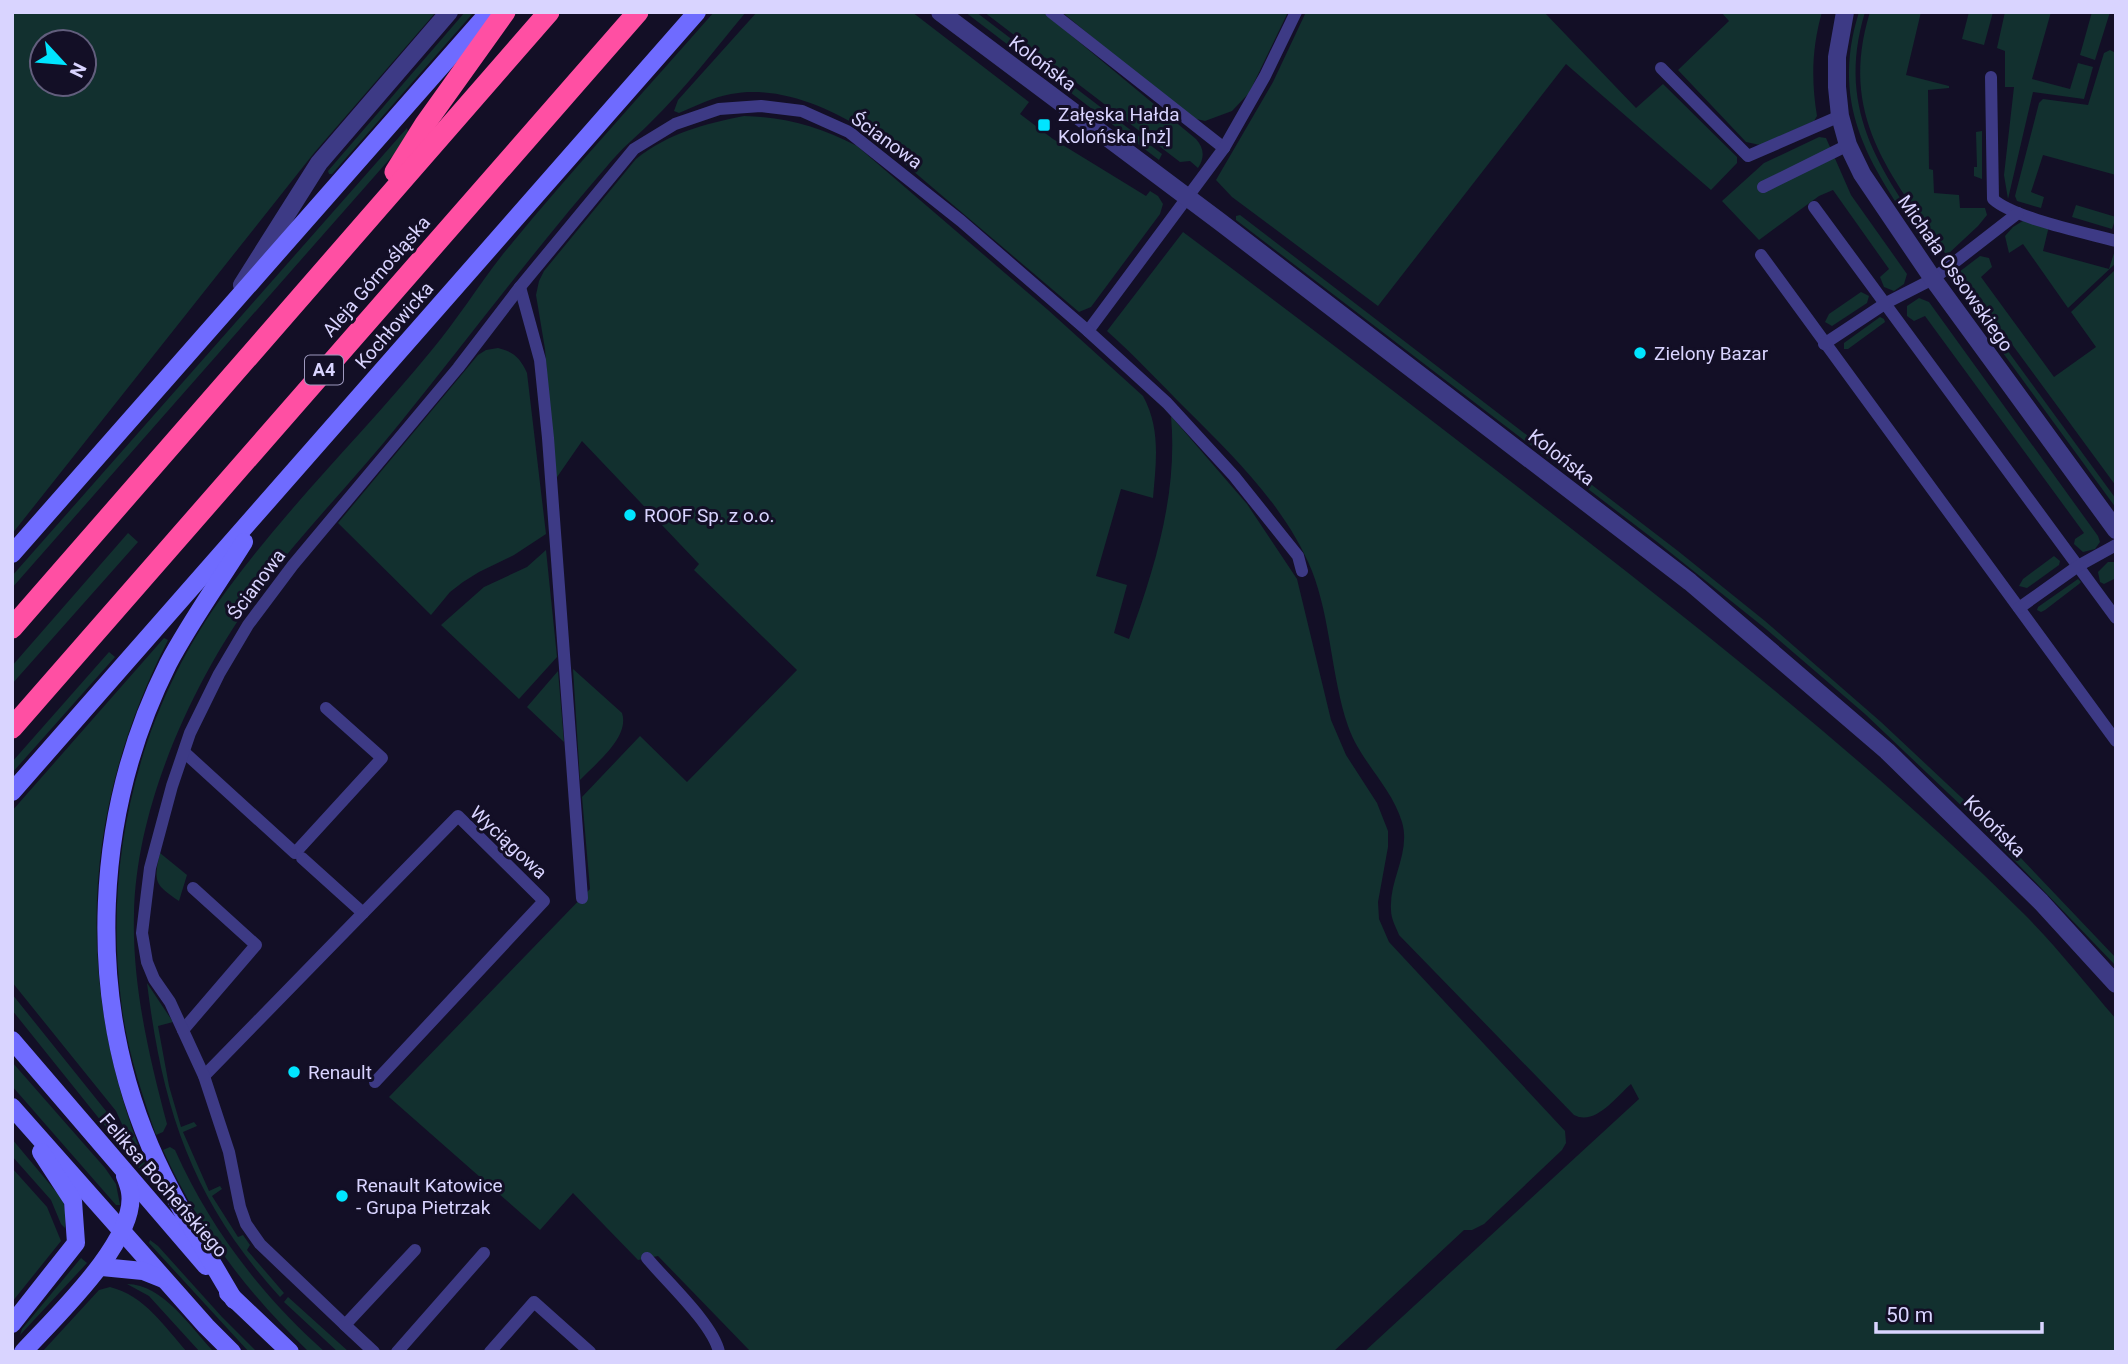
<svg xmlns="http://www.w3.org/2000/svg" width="2128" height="1364" viewBox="0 0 2128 1364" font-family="Roboto,sans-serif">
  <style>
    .green { fill: #12302f; fill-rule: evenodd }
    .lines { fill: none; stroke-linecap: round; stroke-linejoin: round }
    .service { stroke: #3d3a85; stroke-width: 12 }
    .minor { stroke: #3d3a85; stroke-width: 18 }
    .secondary { stroke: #6f6bff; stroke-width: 18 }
    .motorway { stroke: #ff4fa3; stroke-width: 21 }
    .poi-dot { fill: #00e5ff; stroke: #130f26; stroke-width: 2.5 }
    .labels { text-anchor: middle; stroke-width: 6; stroke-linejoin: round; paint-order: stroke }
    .shield { fill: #130f26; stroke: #9e99be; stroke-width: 2 }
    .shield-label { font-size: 18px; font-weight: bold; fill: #d9d4ff }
    .street-label { font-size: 19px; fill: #d9d4ff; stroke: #130f26 }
    .poi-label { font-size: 19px; fill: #d9d4ff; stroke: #130f26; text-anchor: start }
  </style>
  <rect width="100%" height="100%" fill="#130f26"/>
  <!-- green -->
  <g class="green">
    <path d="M12,12h424l-122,141 -302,381zM42,42h42v42h-42z"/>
    <polygon points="465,12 474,12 332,174 329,174 328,171"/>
    <path d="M714,12h32c-31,37 -61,77 -96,111 -14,14 -29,26 -42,42 -72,83 -139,172 -208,258 -44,55 -95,106 -137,162 -67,89 -127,217 -129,329 -2,71 15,142 33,210l-4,8 -7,3c-15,-44 -30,-88 -35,-135 -18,-145 19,-293 106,-410 62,-85 138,-158 204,-239 26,-31 47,-65 72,-97 67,-82 140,-161 211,-242z"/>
    <path d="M757,12h155l117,90 -9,12 33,25 93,57 4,-5 8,5 5,8 -3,10 -69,93 -12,5 -213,-181c-37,-24 -89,-46 -135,-37 -18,3 -35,12 -52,19l-5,-2 4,-11z"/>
    <polygon points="965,12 976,12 1162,154 1159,160"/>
    <path d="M984,12h59l153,127c8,9 9,18 2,29l-8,-7 -10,1z"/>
    <polygon points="1062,12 1288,12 1249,93 1232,111 1205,121 1188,117"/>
    <polygon points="1306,12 1544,12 1636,108 1663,84 1737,157 1737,163 1711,190 1566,64 1378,306 1232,197 1216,180 1273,82"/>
    <path d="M1721,12h101c-10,35 -11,68 -5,104l-3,5 -54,24 -14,-3 -68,-72 51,-49z"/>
    <path d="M1859,12h6c-31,102 20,164 74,243l-5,-1 -8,-7c-52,-77 -98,-136 -67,-235z"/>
    <path d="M1870,12h51l-15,63 43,11v2l-21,2 1,79 4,1 1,23 25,2 1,13h25l2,7 -9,11 -30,28 -3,-1c-55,-79 -107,-138 -75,-241z"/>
    <polygon points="1969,12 1993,12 1984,45 1962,39"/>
    <polygon points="2005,12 2051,12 2032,79 2070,89 2078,63 2093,67 2084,99 2033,92 2008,199 2004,175 2014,87 2005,87 2005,51 1997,48"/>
    <polygon points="2092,12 2110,12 2095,60 2080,55"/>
    <polygon points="2110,50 2116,53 2116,175 2043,155 2031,192 2044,197 2041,208 2017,201 2015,196 2039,103 2043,99 2088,105 2104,53"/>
    <path d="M744,116c42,1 76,11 113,30l191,164 95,86c18,33 13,66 10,102l-32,-9 -25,87 31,9 -13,48 15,6c26,-72 49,-145 42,-223l76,88 50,75 34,141 15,35 31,48 11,28v16l-10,55 1,17 10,23 176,189 1,12 -4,7 -78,74 -12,6h-8l-131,122h-582l-93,-96 -20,4 -65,-67 -33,37 -151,-133 201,-208 -8,-92 58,-61 47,46 110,-112 -103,-100 5,-6 -117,-123 -27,39 -10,-131 -9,-54 3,-14 5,-10 92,-112c33,-26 68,-35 108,-43z"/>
    <polygon points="407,128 408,132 395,153 12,588 12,576"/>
    <polygon points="1982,131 1982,179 1974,176 1974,167 1977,167 1976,132"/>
    <polygon points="1819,137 1826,138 1851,195 1907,274 1904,284 1894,291 1884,287 1880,277 1889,269 1833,190 1819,196 1759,240 1722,201 1764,163"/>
    <polygon points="2076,205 2116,217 2112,229 2072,217"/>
    <polygon points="1240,215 1678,551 1765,621 1881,722 1978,813 2116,958 2116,966 1968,812 1865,714 1766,629 1656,541 1236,220 1236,216"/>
    <polygon points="2026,219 2049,226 2043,251 2109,269 2116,247 2116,263 2068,308 2023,244 2009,253 2005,236 2013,227"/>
    <path d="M1183,232c149,111 297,225 444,340 137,108 272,218 396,341 33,33 63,71 93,106v333h-752l275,-253 -8,-15c-16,14 -36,42 -57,31l-175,-180c-3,-8 -8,-16 -8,-25 -2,-31 20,-57 11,-88 -11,-36 -42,-61 -54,-96 -17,-50 -17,-106 -36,-155 -26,-64 -78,-114 -126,-162 -26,-26 -51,-53 -79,-78z"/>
    <polygon points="1980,256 1989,258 1992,267 1981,277 2054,377 2096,347 2071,312 2116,269 2116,486 1959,272"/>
    <polygon points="1861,292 1869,296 1867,303 1832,326 1825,322 1829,314"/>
    <polygon points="1919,298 1929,302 2098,536 2100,542 2095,549 2083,552 2074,544 2075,539 2084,533 1925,316 1914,321 1907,316 1907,306"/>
    <polygon points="1972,302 2116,499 2116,508 1968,305"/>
    <polygon points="1880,317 1884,319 1885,322 1848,349 1844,349 1844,343"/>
    <path d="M498,348c16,4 22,10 29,25l19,161 -32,21 -35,17 -16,10 -13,10 -19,23 -93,-92 140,-168 8,-5z"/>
    <polygon points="128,533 138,542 12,684 12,666"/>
    <polygon points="546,550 557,657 519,699 441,625 484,587 527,567"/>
    <polygon points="2054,556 2060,561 2059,565 2027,588 2019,586 2023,579"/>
    <polygon points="2108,562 2116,562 2116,578 2104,584 2100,582 2098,572"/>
    <polygon points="2078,579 2081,582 2079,584 2045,610 2041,612 2037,610 2038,607"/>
    <path d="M164,638l4,2c-84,165 -94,331 -30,505l-6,1 -16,-35 -104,-129v-171z"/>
    <polygon points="109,652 115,657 12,773 12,762"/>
    <path d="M573,669l49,44c8,24 -26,50 -42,67z"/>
    <polygon points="558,671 564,742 527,707"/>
    <path d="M160,853l27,22 -8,26c-24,-16 -26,-19 -19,-48z"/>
    <path d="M147,983l26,39 -15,4 11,60 12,41 13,-5 3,4 -14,6 26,59 11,-5 2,3 -10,7 26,41 5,-2 7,10 -3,5 37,43 -4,4c-88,-97 -117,-186 -133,-314z"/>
    <polygon points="12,994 110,1116 128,1152 142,1157 156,1186 154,1187 12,1010"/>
    <polygon points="12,1062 105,1168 116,1184 120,1205 116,1205 12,1086"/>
    <polygon points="12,1139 63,1200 66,1215 65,1228 61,1224 51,1200 12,1156"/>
    <path d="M170,1147l5,3c35,78 86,145 150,202h-16c-62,-59 -111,-124 -146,-202z"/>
    <polygon points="12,1168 47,1207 61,1241 12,1302"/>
    <polygon points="150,1240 158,1246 222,1317 257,1352 249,1352 149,1243"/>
    <polygon points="81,1258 87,1263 20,1335 22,1329"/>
    <path d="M127,1284c36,0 64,44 87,68h-14l-51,-56z"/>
    <path d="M110,1287c35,9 54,39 77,65h-145l57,-62z"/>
    <polygon points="288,1297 349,1352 338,1352 284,1302"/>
  </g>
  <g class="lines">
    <!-- service -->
    <g class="service">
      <polyline points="1051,12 1224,148"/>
      <polyline points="1661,68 1748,156 1840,116"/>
      <path d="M1991,77l2,122c20,19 94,34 123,42"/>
      <polyline points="1763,187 1848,145"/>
      <polyline points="1814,207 2116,618"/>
      <polyline points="1761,255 2116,741"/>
      <polyline points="520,287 540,360 548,438 582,898"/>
      <polyline points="1088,331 1224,148 1265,76 1296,12"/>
      <polyline points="1824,344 1886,303 1933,279 2018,213"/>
      <polyline points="2019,608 2078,566 2116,545"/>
      <polyline points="184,752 295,853 382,758 326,708"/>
      <polyline points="302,858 363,913 458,816 544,901 375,1082"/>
      <polyline points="183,1030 256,945 193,888"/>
      <polyline points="204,1076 363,913"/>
      <path d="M647,1258c19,23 66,66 72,94"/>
      <polyline points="345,1325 260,1244 246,1224 240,1207 229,1152 204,1076 170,1002 154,979 147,962 142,933 150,868 172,786 190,733 219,674 248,625 293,565 458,368 520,287 634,149 675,124 719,109 761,106 802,111 849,132 961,221 1088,331 1167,403 1234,476 1298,556 1302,571"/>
      <polyline points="374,1352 345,1325 415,1250"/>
      <polyline points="397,1352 484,1253"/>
      <polyline points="490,1352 534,1302 590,1352"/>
    </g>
    <!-- minor -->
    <g class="minor">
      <polyline points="940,12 1219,221 1690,582 1887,751 2041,902 2116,984"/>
      <polyline points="1845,12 1837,57 1837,87 1840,116 1848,145 1862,174 1933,279 2116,530"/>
      <polyline points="242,285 319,163 449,12"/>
    </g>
    <!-- secondary -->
    <g class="secondary">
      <polyline points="12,554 489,12"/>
      <polyline points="12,792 697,12"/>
      <polyline points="12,1040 206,1266"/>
      <polyline points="12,1107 206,1326 232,1352"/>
      <polyline points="102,1267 143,1271 163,1279"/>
      <polyline points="228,1293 290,1352"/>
      <path d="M234,1300c-29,-50 -61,-100 -84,-154 -65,-153 -56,-334 18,-482 22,-42 51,-82 76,-122"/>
      <polyline points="12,1324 76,1243 73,1201 41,1152"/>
      <path d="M23,1352c31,-34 115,-112 107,-160 -1,-6 -3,-11 -5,-16"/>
    </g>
    <!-- motorway -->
    <g class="motorway">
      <polyline points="395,172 425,124 505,12"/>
      <polyline points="12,628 549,12"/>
      <polyline points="12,728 638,12"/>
    </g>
  </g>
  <!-- markers -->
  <g class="poi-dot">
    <rect x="1037" y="118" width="14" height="14" rx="3.5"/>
    <circle cx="1640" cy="353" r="7"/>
    <circle cx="630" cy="515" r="7"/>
    <circle cx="294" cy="1072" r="7"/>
    <circle cx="342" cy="1196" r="7"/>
  </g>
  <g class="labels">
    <!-- shield labels -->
    <rect class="shield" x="305" y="355.5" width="38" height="29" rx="5"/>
    <g class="shield-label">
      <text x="324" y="376">A4</text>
    </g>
    <!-- street labels -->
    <g class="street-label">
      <text transform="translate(1043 63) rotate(37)" y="7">Kolońska</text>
      <text transform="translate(887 140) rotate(36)" y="7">Ścianowa</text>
      <text transform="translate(1956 273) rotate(55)" y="7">Michała Ossowskiego</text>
      <text transform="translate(376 276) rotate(-49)" y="7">Aleja Górnośląska</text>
      <text transform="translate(394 325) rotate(-49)" y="7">Kochłowicka</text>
      <text transform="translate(1562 457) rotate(38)" y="7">Kolońska</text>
      <text transform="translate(256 584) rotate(-53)" y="7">Ścianowa</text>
      <text transform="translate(1995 826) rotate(45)" y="7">Kolońska</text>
      <text transform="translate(509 842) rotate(43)" y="7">Wyciągowa</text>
      <text transform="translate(164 1185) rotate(49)" y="7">Feliksa Bocheńskiego</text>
    </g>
    <!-- poi labels -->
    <g class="poi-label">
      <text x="1058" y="121">Załęska Hałda<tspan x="1058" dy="22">Kolońska [nż]</tspan></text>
      <text x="1654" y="360">Zielony Bazar</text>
      <text x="644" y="522">ROOF Sp. z o.o.</text>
      <text x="308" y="1079">Renault</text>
      <text x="356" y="1192">Renault Katowice<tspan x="356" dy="22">- Grupa Pietrzak</tspan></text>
    </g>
  </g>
  <!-- border -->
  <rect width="2128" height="1364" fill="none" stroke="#d9d4ff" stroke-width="28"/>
  <!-- north arrow -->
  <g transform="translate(63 63) rotate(116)"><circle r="33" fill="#130f26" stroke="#625e7d" stroke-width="2"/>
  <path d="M0-5L12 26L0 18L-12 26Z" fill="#00e5ff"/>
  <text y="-10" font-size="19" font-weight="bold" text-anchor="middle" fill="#d9d4ff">N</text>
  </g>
  <!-- scale -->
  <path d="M1876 1322v10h166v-10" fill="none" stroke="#d9d4ff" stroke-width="3.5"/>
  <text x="1886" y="1322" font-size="21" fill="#d9d4ff" stroke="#130f26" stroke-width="5" paint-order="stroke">50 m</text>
</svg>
